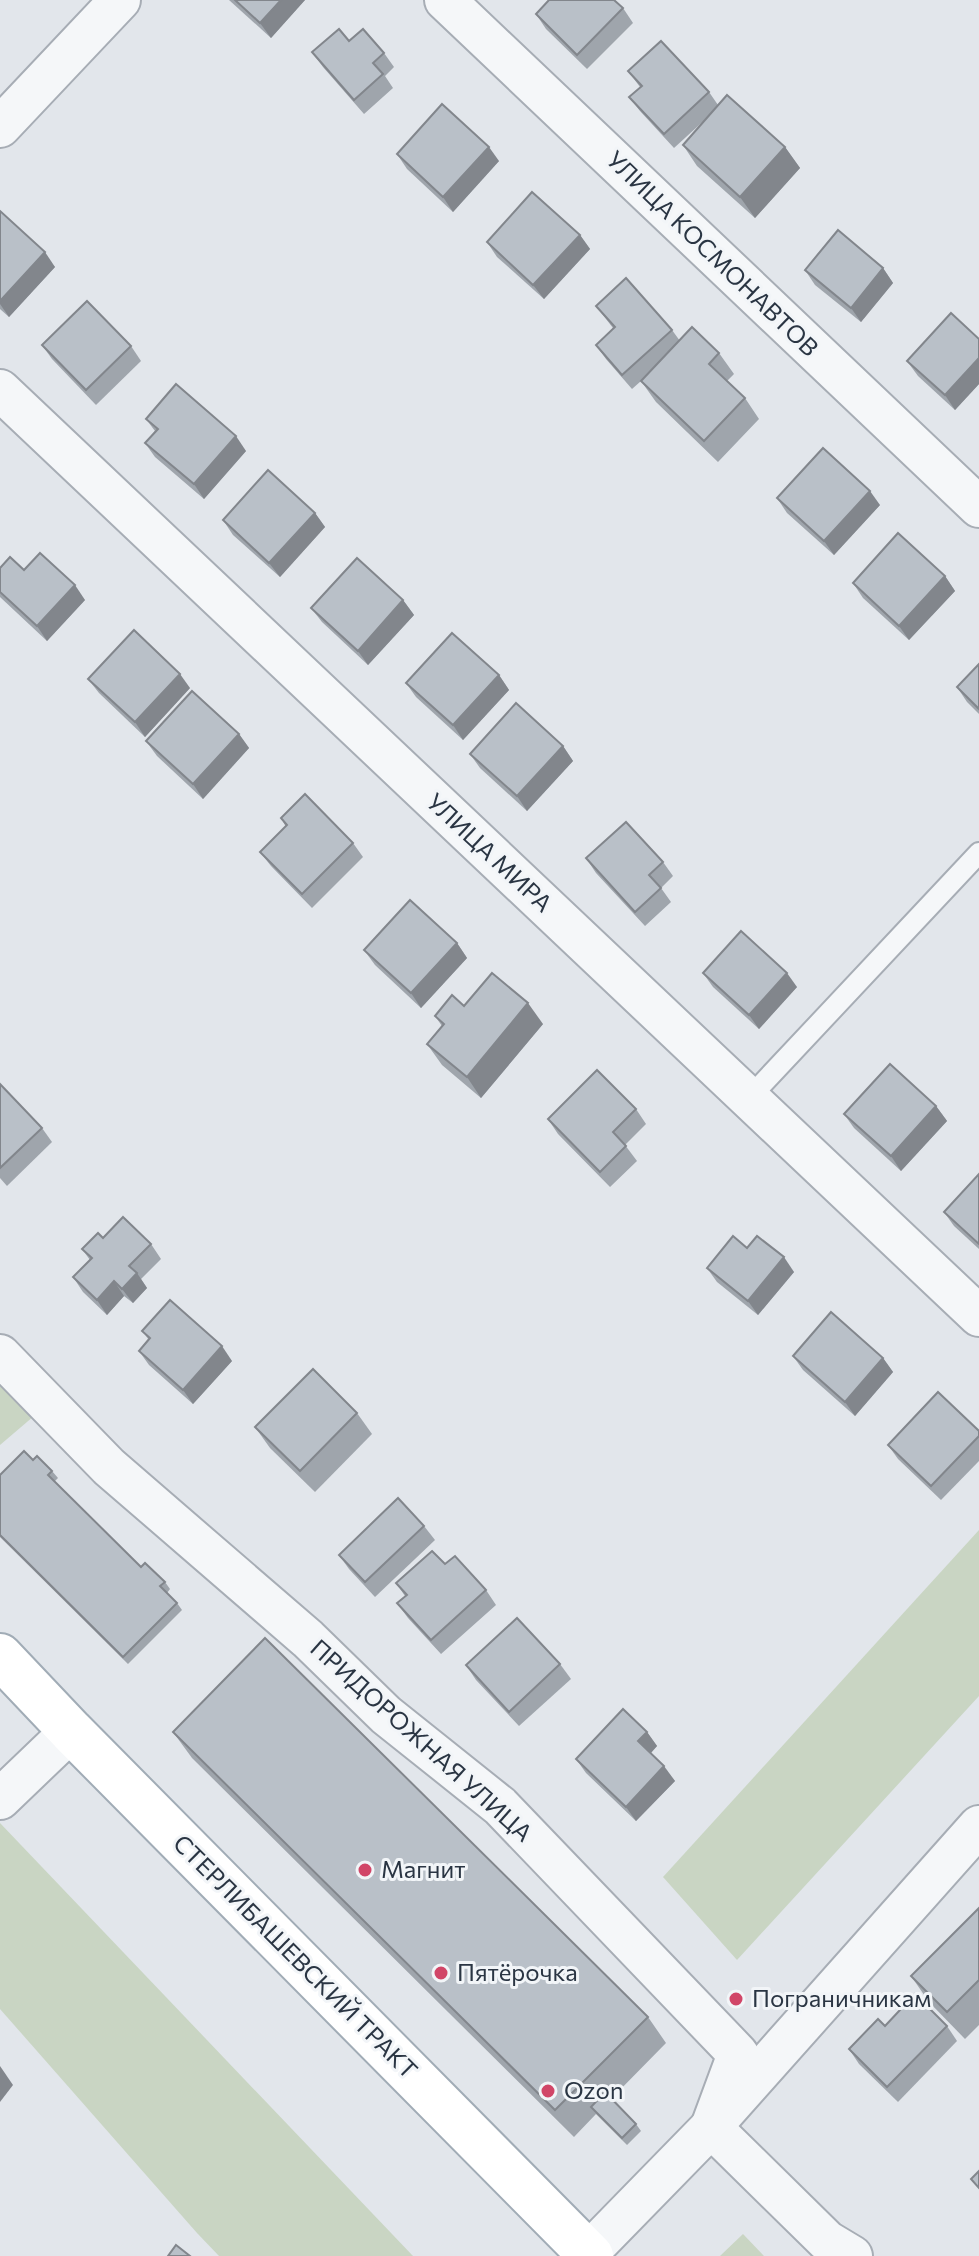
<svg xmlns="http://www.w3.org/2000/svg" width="979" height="2256" viewBox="0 0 979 2256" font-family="Commissioner,sans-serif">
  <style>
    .green { fill: #c9d5c3 }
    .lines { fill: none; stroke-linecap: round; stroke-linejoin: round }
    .service-casing { stroke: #a7adb5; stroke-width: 24 }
    .minor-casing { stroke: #a7adb5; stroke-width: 44 }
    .primary-casing { stroke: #a1acb6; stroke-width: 48 }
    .service { stroke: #f5f7f9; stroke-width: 20 }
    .minor { stroke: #f5f7f9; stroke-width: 40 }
    .primary { stroke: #fff; stroke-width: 44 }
    .wall { fill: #9fa5ac }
    .shaded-wall { fill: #82868c }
    .building { fill: #b9c0c8; stroke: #82868c; stroke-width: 2 }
    .poi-dot { fill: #d14668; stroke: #f2f5f8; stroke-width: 3 }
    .labels { text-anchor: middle; stroke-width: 6; stroke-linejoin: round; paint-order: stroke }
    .street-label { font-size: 24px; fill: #2a3543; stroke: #f2f5f8 }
    .poi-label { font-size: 24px; fill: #2a3543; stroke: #f2f5f8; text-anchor: start }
  </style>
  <rect width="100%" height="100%" fill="#e2e6eb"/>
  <!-- green -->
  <g class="green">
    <polygon points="0,1384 34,1416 0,1445"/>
    <polygon points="979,1530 979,1696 737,1960 663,1877"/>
    <polygon points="0,1823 413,2256 219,2256 197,2233 0,2009"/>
    <polygon points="743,2234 764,2256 720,2256"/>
  </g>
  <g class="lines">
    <defs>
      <polyline id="service" points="749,1098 979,853"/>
      <g id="minor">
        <polyline points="445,0 979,507"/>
        <polyline points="0,127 120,0"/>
        <polyline points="0,390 979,1316"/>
        <polyline points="0,1355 109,1467 308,1639 386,1715 500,1806 738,2054 711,2127 827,2241 852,2256"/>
        <polyline points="0,1799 71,1731"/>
        <polyline points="588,2253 711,2127 979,1826"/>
      </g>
      <polyline id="primary" points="0,1656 71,1731 591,2256"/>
    </defs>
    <!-- service casing -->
    <use href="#service" class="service-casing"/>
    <!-- minor casing -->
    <use href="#minor" class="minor-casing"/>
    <!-- primary casing -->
    <use href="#primary" class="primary-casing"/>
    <!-- service -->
    <use href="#service" class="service"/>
    <!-- minor -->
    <use href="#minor" class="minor"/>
    <!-- primary -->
    <use href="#primary" class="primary"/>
  </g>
  <!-- wall -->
  <g class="wall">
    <polygon points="229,0 305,0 271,38"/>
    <polygon points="623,8 633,23 587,69 546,29 536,14"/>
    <polygon points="349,41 384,53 394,67 385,76 393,88 364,114 323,67 312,52"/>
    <polygon points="628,71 709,92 718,105 785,147 800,168 755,218 697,166 683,145 709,116 674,148 640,111 629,97 640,87"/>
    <polygon points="397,154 499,161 453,212 407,169"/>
    <polygon points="0,211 55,267 9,317 0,309"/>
    <polygon points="580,235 590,249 544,299 497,257 487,242"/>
    <polygon points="883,268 893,283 861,322 815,285 805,270"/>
    <polygon points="596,306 672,330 680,341 719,353 734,374 727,381 745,398 759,419 718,462 656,402 641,381 632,389 606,359 596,345 613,328"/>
    <polygon points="979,339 979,384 955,410 918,376 907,361"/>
    <polygon points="42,345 131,346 141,361 96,405 52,359"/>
    <polygon points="146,419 246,451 204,499 155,457 145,443 155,431"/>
    <polygon points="777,498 880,505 834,555 787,513"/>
    <polygon points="315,513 325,527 280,577 233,535 223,520"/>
    <polygon points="0,568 24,570 85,600 47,641 0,597"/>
    <polygon points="945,576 955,591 909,640 863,598 853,583"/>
    <polygon points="403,600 414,615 368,665 322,622 311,608"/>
    <polygon points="979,664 979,714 967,702 957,687"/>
    <polygon points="499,675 509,690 463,740 416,697 406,683"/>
    <polygon points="88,679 190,688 145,737 99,693"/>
    <polygon points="239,734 249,748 203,799 157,756 146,741"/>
    <polygon points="563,746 573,761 527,811 480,768 470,754"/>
    <polygon points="281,818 353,843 363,857 312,908 271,866 260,852 286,827"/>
    <polygon points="586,858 663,862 673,876 661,888 671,902 645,926 596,873"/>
    <polygon points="457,943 467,958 421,1008 375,965 364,950"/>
    <polygon points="703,973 797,987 759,1029 713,987"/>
    <polygon points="464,1006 543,1024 481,1098 442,1065 427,1044 442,1026 435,1016"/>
    <polygon points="0,1084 42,1128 52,1142 7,1186 0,1178"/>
    <polygon points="936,1106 947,1121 901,1171 854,1128 844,1114"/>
    <polygon points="636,1109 646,1124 625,1145 637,1161 610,1187 558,1134 548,1119"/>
    <polygon points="979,1174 979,1249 954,1226 944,1212"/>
    <polygon points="103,1238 151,1244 161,1259 141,1279 147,1288 133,1303 124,1296 107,1315 83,1292 73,1277 90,1260 82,1249"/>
    <polygon points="747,1248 794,1272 758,1315 717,1282 707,1268"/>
    <polygon points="142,1331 232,1361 193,1404 149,1365 139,1351 149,1340"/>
    <polygon points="793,1356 883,1358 893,1372 855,1416 803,1370"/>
    <polygon points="357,1413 372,1434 315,1492 270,1448 255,1427"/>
    <polygon points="979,1431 979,1461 941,1500 898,1459 888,1445"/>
    <polygon points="33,1460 52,1471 58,1478 54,1482 141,1567 165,1582 170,1589 167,1593 177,1603 182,1610 128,1664 0,1537 0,1475"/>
    <polygon points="424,1526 435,1540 375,1597 349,1569 339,1555"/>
    <polygon points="445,1564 486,1590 496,1605 441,1654 408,1618 397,1603 405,1596 396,1583"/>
    <polygon points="560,1664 571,1679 519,1726 476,1680 466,1665"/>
    <polygon points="173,1732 648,2017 666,2043 611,2099 636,2124 641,2131 627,2145 596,2114 574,2137 192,1758"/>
    <polygon points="647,1732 657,1746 651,1753 675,1781 636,1821 586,1773 576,1759"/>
    <polygon points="979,1908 979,2025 965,2039 929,2002 911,1976"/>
    <polygon points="885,2026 947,2026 957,2041 898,2102 859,2064 849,2049"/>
  </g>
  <!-- shaded-wall -->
  <g class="shaded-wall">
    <polygon points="281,0 305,0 271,38 260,23"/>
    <polygon points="489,147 499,161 453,212 443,197"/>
    <polygon points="785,147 800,168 755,218 740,197"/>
    <polygon points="580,235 590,249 544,299 533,285"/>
    <polygon points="45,252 55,267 9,317 0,304 0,301"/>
    <polygon points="883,268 893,283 861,322 851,308"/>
    <polygon points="979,358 979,384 955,410 945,395"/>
    <polygon points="236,436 246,451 204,499 194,484"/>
    <polygon points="870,491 880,505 834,555 824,541"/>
    <polygon points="315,513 325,527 280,577 269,563"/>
    <polygon points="945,576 955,591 909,640 899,626"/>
    <polygon points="75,585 85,600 47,641 37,626"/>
    <polygon points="403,600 414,615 368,665 358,651"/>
    <polygon points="180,674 190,688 145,737 135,722"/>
    <polygon points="499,675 509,690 463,740 453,725"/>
    <polygon points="239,734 249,748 203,799 193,784"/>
    <polygon points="563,746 573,761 527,811 517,796"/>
    <polygon points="457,943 467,958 421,1008 411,993"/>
    <polygon points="787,973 797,987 759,1029 749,1015"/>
    <polygon points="528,1003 543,1024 481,1098 467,1077"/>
    <polygon points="936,1106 947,1121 901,1171 891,1156"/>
    <polygon points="784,1257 794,1272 758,1315 748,1301"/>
    <polygon points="137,1273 147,1288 133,1303 122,1289"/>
    <polygon points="114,1281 124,1296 107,1315 97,1300"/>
    <polygon points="222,1346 232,1361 193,1404 183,1390"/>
    <polygon points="883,1358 893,1372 855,1416 845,1402"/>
    <polygon points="647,1732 657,1746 648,1756 638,1741"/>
    <polygon points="664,1766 675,1781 636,1821 626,1807"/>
    <polygon points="0,2066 13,2085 0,2102"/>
  </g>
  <!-- building -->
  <g class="building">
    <polygon points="235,0 281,0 260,23"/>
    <polygon points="549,0 614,0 623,8 577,55 536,14"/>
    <polygon points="339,29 349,41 363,29 384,53 373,63 383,74 354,100 312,52"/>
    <polygon points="661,41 709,92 664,134 629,97 642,86 628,71"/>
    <polygon points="727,95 785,147 740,197 683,145"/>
    <polygon points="442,104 489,147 443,197 397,154"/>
    <polygon points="532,192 580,235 533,285 487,242"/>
    <polygon points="0,211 45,252 0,301"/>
    <polygon points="838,230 883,268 851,308 805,270"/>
    <polygon points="626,278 672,330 622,375 596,345 615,327 596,306"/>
    <polygon points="87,301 131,346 86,390 42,345"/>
    <polygon points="951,313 979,339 979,358 945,395 907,361"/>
    <polygon points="692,327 719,353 709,364 745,398 704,441 641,381"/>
    <polygon points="176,384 236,436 194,484 145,443 158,429 146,419"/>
    <polygon points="823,448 870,491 824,541 777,498"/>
    <polygon points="268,470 315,513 269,563 223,520"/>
    <polygon points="898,533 945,576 899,626 853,583"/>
    <polygon points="40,553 75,585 37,626 0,592 0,568 10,557 24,570"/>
    <polygon points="357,558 403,600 358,651 311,608"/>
    <polygon points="134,630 180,674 135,722 88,679"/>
    <polygon points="452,633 499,675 453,725 406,683"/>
    <polygon points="979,664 979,709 957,687"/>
    <polygon points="192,691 239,734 193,784 146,741"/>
    <polygon points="516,703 563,746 517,796 470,754"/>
    <polygon points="305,794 353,843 302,894 260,852 287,825 281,818"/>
    <polygon points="626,822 663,862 649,875 661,888 635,912 586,858"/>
    <polygon points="410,900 457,943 411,993 364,950"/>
    <polygon points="741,931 787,973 749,1015 703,973"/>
    <polygon points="492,973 528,1003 467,1077 427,1044 444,1024 435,1016 452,995 464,1006"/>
    <polygon points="890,1064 936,1106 891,1156 844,1114"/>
    <polygon points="597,1070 636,1109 613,1132 626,1146 600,1172 548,1119"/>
    <polygon points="0,1084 42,1128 0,1168"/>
    <polygon points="979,1174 979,1244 944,1212"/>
    <polygon points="123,1217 151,1244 129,1266 137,1273 122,1289 114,1281 97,1300 73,1277 92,1258 82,1249 98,1233 103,1238"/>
    <polygon points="733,1236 747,1248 757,1236 784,1257 748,1301 707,1268"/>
    <polygon points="170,1300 222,1346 183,1390 139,1351 150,1338 142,1331"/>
    <polygon points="831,1312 883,1358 845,1402 793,1356"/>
    <polygon points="313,1369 357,1413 300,1471 255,1427"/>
    <polygon points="938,1392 979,1431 979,1436 931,1486 888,1445"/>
    <polygon points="24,1451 33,1460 37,1456 52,1471 48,1475 141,1567 145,1563 165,1582 160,1586 177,1603 123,1657 0,1535 0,1475"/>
    <polygon points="398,1498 424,1526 365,1582 339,1555"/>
    <polygon points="432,1551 445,1564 455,1556 486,1590 431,1640 397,1603 407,1595 396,1583"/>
    <polygon points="517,1618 560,1664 509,1712 466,1665"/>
    <polygon points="265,1638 648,2017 555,2110 173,1732"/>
    <polygon points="623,1709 647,1732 638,1741 664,1766 626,1807 576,1759"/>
    <polygon points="979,1908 979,1980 947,2012 911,1976"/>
    <polygon points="915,1994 947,2026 887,2087 849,2049 878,2019 885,2026"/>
    <polygon points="605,2092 636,2124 622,2138 591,2107"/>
    <polygon points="979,2171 979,2188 971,2179"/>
    <polygon points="176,2245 190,2256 168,2256"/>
  </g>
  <!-- markers -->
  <g class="poi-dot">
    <circle cx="365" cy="1870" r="8"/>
    <circle cx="441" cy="1973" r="8"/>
    <circle cx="736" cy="1999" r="8"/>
    <circle cx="548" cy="2091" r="8"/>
  </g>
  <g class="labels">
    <!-- street labels -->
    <g class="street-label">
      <text transform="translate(712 254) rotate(44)" y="8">УЛИЦА КОСМОНАВТОВ</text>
      <text transform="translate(489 853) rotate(43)" y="8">УЛИЦА МИРА</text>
      <text transform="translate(421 1741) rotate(42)" y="8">ПРИДОРОЖНАЯ УЛИЦА</text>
      <text transform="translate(295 1957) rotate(45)" y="8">СТЕРЛИБАШЕВСКИЙ ТРАКТ</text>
    </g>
    <!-- poi labels -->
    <g class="poi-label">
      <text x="381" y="1878">Магнит</text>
      <text x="457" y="1981">Пятёрочка</text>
      <text x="752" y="2007">Пограничникам</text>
      <text x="564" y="2099">Ozon</text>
    </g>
  </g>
</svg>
